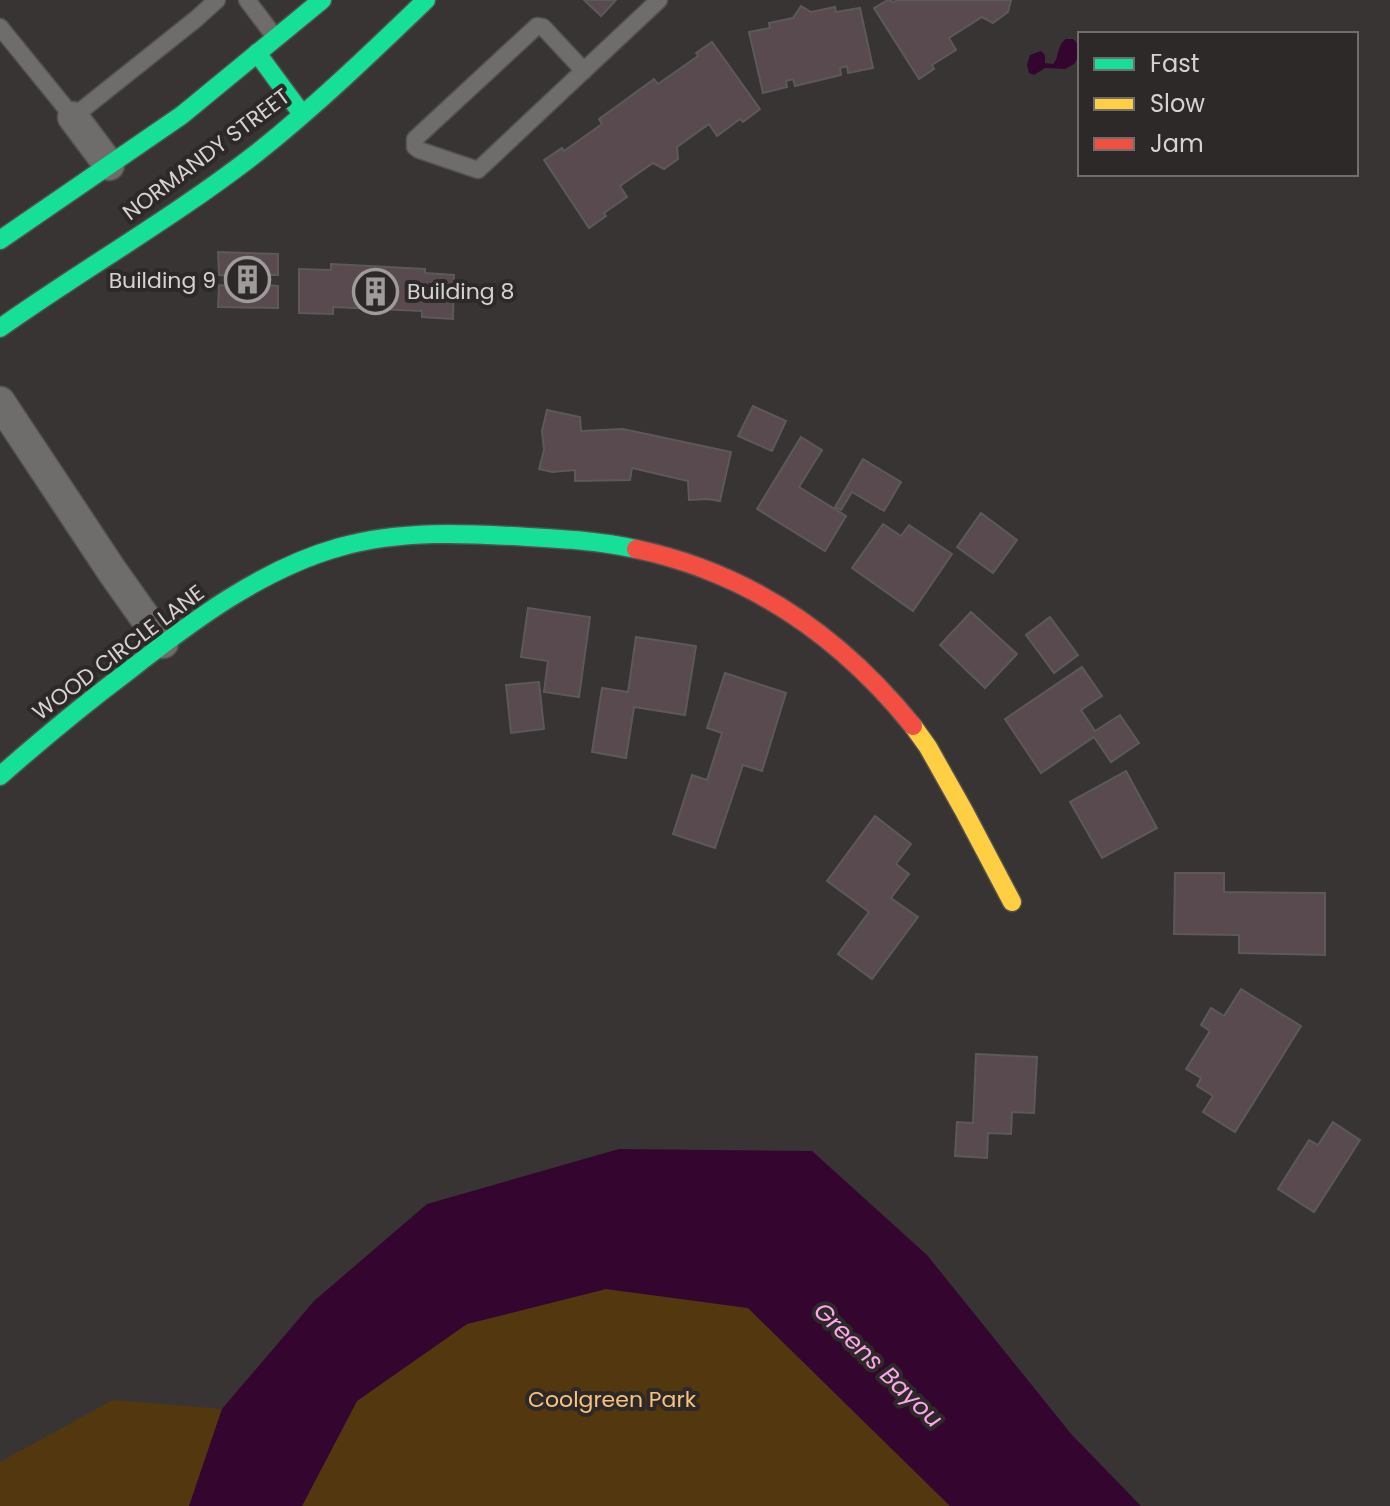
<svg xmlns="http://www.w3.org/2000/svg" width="1390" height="1506" viewBox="0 0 1390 1506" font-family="Poppins,sans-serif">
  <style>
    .green { fill: #53370e }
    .water { fill: #34052f }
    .building { fill: #594a4f; stroke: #5c5959; stroke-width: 2 }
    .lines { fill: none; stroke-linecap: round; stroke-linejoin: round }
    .lane-casing { stroke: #535050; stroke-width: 19 }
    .street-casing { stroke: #535050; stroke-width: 33 }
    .fast-casing { stroke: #535050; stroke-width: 21 }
    .slow-casing { stroke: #535050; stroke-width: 21 }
    .jam-casing { stroke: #535050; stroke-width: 21 }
    .lane { stroke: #6f6c6c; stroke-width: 16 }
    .street { stroke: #6f6c6c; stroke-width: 30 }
    .fast { stroke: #16e098; stroke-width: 18 }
    .slow { stroke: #ffcf43; stroke-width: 18 }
    .jam { stroke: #f24e42; stroke-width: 18 }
    .labels { text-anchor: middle; stroke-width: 8; stroke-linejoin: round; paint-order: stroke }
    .street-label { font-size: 22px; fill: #d6d2d2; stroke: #2e2929 }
    .poi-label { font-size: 22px; fill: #d6d2d2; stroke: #2e2929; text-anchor: end }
    .park-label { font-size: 22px; fill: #f8c17c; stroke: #2e2929 }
    .water-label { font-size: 24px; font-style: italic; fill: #fda6ec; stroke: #2e2929 }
  </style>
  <rect width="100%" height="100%" fill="#383434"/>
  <!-- green -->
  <g class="green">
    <polygon points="606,1289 748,1308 950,1506 302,1506 357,1401 467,1324"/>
    <polygon points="113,1400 222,1409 189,1506 0,1506 0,1462"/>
  </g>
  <!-- water -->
  <g class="water">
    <path d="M1066,39h7c8,6 7,18 1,25l-9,5 -20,-1 -11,7 -5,-2 -2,-8 3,-10 11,-4 4,4v8l8,1c7,-7 3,-18 13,-25z"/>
    <polygon points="619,1149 812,1151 927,1255 1072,1435 1141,1506 950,1506 748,1308 606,1289 467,1324 357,1401 302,1506 189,1506 222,1409 314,1301 427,1204"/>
  </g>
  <!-- building -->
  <g class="building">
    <polygon points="584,0 616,0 601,16"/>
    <polygon points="888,0 894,2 897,0 1011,0 1008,12 993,23 982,17 949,38 956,50 932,65 934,69 919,79 874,8"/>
    <polygon points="801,6 811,12 835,7 836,12 860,8 873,68 848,73 847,66 840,68 841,75 795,86 793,79 786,81 787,87 763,93 749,32 770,28 769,23 793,18"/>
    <polygon points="712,42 760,109 743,122 740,119 717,136 709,124 677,147 678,159 664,169 653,163 620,186 627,197 604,213 606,216 589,228 544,160 562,148 564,151 602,124 599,119 654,79 658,84 698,56 696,53"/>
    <polygon points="218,252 278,254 278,275 266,275 266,285 278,286 278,308 218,307 219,285 229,286 228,276 219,275"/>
    <polygon points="331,264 425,269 425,273 454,275 453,319 422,317 422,311 333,307 333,314 299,313 299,269 331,270"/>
    <polygon points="753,406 786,421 772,451 738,436"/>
    <polygon points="547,410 580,417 581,431 623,429 731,452 720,501 708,499 689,500 688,481 632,468 630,480 575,481 575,470 552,472 539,469 544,450 542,431"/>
    <polygon points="801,437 822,450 799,487 846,516 825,551 757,509"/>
    <polygon points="863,459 901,482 884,511 852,492 841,510 835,507"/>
    <polygon points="981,513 1017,540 993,573 957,547"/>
    <polygon points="883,524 901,536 909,525 952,554 913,611 852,568"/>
    <polygon points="528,608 590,617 579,697 544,692 548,661 521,657"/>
    <polygon points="971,612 1017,654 985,688 940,645"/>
    <polygon points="1050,617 1078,655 1054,673 1026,635"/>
    <polygon points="636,637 696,646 685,715 634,707 626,758 592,752 602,688 628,692"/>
    <polygon points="1082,667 1102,696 1081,710 1095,731 1120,715 1139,743 1111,762 1094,737 1041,773 1005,719"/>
    <polygon points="725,673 786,693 762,771 743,765 715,848 673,834 692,775 707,780 722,733 707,728"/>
    <polygon points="539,682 544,729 511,733 506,685"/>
    <polygon points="1126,771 1157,828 1102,858 1070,802"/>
    <polygon points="875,816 911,844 896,864 909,874 891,898 918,917 872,979 838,954 869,912 827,881"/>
    <polygon points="1175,873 1224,873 1224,892 1325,893 1325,955 1239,953 1239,935 1174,934"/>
    <polygon points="1241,989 1301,1026 1235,1132 1203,1112 1213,1096 1197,1086 1201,1078 1186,1069 1210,1031 1201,1025 1211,1008 1224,1016"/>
    <polygon points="976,1054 1037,1057 1034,1113 1012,1112 1011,1134 988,1133 987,1158 955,1156 957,1122 973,1123"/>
    <polygon points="1333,1122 1360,1140 1314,1212 1278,1189 1309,1140 1318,1145"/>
  </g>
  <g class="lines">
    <defs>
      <g id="lane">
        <polyline points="247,0 275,37"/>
        <polyline points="0,27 73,117 196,19 217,0"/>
        <polyline points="584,71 543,27 537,26 415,139 415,147 419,150 478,170 659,0"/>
      </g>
      <g id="street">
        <polyline points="73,117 109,165"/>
        <polyline points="0,402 112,571 163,643"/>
      </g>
      <g id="fast">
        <polyline points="257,53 302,114"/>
        <polyline points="0,240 182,115 322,0"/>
        <path d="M0,328c85,-60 176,-112 258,-176 59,-47 114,-100 168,-152"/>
        <path d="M0,776c41,-36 83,-71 127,-104 64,-50 134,-103 213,-125 61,-17 125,-14 188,-10 36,2 72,4 108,12"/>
      </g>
      <polyline id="slow" points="913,726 928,747 964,811 1012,902"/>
      <path id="jam" d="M636,549c114,24 205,88 277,177"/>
    </defs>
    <!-- lane casing -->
    <use href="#lane" class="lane-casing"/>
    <!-- street casing -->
    <use href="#street" class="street-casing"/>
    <!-- fast casing -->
    <use href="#fast" class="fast-casing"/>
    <!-- slow casing -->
    <use href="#slow" class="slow-casing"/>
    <!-- jam casing -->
    <use href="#jam" class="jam-casing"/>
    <!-- lane -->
    <use href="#lane" class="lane"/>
    <!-- street -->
    <use href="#street" class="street"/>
    <!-- fast -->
    <use href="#fast" class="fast"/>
    <!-- slow -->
    <use href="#slow" class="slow"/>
    <!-- jam -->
    <use href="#jam" class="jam"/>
  </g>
  <!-- icons -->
  <defs>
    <symbol id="building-ring" viewBox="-11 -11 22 22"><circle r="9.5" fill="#2e2929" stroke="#9f9b9b" stroke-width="1.5"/><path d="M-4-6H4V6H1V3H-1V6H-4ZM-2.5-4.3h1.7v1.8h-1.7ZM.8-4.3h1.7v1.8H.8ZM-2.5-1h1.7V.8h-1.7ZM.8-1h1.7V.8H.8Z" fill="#9f9b9b"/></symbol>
  </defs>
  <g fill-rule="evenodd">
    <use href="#building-ring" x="222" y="254" width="51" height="51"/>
    <use href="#building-ring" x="350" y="266" width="51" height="51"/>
  </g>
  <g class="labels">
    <!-- street labels -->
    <g class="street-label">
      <text transform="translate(206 154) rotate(-37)" y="8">NORMANDY STREET</text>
      <text transform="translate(118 652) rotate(-37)" y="8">WOOD CIRCLE LANE</text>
    </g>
    <!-- poi labels -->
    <g class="poi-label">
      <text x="216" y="288">Building 9</text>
      <text x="407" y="299" text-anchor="start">Building 8</text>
    </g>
    <!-- park labels -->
    <g class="park-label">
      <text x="612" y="1407">Coolgreen Park</text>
    </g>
    <!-- water labels -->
    <g class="water-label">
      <text transform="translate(878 1365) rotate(44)" y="8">Greens Bayou</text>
    </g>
  </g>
  <!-- legend -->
  <rect x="1078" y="32" width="280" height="144" fill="#2e2929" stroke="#716d6d" stroke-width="2"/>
  <rect x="1094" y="58" width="40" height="12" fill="#16e098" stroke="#716d6d" stroke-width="2"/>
  <text x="1150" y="72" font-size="24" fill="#d6d2d2">Fast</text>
  <rect x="1094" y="98" width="40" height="12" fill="#ffcf43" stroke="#716d6d" stroke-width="2"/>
  <text x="1150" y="112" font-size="24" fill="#d6d2d2">Slow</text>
  <rect x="1094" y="138" width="40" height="12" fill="#f24e42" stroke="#716d6d" stroke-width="2"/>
  <text x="1150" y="152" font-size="24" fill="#d6d2d2">Jam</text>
</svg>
